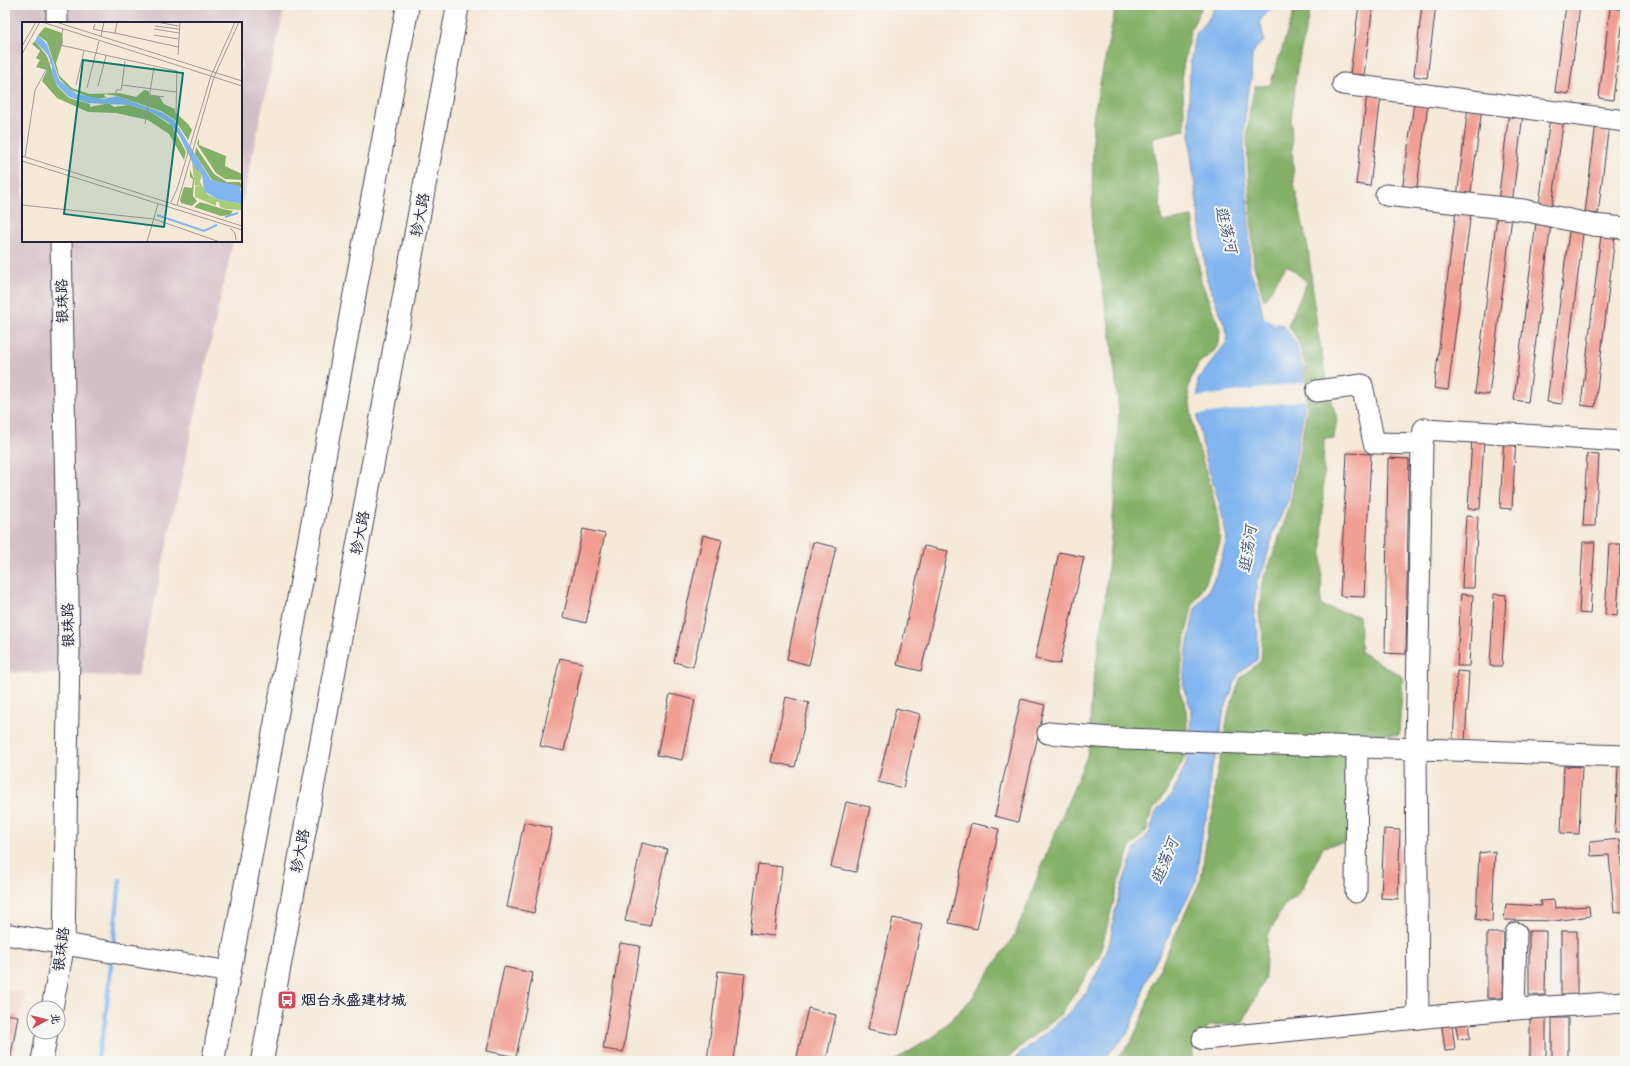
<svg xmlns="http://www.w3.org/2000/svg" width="1630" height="1066" viewBox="0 0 1630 1066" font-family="Itim,'LXGW WenKai TC',sans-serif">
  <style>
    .built { fill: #f7d0cf }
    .industrial { fill: #d2bec5 }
    .forest { fill: #84b068; stroke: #536952 }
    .water { fill: #81b5ef; stroke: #526c95 }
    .pier { fill: #f5e9d8 }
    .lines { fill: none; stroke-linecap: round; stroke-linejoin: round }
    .stream { stroke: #81b5ef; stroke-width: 4.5 }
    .building { fill: #f19e93 }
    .minor-casing { stroke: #424053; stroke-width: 23 }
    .highway-casing { stroke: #424053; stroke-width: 24 }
    .minor { stroke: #fff; stroke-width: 21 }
    .highway { stroke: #fff; stroke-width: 22 }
    .labels { text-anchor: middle; stroke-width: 4; stroke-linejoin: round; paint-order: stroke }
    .street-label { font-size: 15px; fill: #22223b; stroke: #f6f6f2 }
    .poi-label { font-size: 15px; font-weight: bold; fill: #22223b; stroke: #f6f6f2; text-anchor: start }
    .water-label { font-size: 16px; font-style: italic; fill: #43557a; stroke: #f6f6f2 }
    .inset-river { fill: none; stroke: #81b5ef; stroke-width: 2 }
    .inset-road { fill: none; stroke: #a19999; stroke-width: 1 }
    .view { fill: #0f766e; fill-opacity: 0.15; stroke: #0f766e; stroke-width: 2 }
    .inset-edge { fill: none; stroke: #22223b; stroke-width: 2 }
  </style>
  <rect width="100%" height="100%" fill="#f6f6f2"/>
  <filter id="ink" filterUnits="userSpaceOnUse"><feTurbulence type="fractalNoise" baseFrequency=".025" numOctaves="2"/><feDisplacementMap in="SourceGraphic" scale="8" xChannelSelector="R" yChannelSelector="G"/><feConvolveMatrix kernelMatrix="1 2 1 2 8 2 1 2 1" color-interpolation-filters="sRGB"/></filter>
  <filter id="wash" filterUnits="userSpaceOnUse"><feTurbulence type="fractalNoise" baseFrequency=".012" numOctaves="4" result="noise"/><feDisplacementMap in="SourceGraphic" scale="16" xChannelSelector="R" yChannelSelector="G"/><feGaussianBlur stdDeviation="0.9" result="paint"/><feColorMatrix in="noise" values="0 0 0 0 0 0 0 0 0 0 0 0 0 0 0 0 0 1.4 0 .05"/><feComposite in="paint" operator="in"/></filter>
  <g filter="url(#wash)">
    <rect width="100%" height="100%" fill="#f5e9d8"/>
    <!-- built -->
    <polygon class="built" points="5,990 25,993 11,1061 5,1061"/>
    <!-- industrial -->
    <polygon class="industrial" points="5,5 285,5 241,206 241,23 23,23 23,241 233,241 138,677 5,672"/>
    <!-- forest -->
    <g class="forest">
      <polygon points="1116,5 1203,5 1191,29 1182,73 1185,130 1153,137 1162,222 1192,217 1201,281 1220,329 1219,344 1214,351 1198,364 1190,381 1188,391 1195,436 1212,491 1218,518 1220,543 1206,582 1192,606 1184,644 1179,691 1186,706 1187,725 1184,759 1168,789 1151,813 1147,830 1131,847 1119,881 1099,957 1061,1014 1027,1041 1005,1061 894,1061 936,1035 972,998 1015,934 1029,901 1042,864 1088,754 1092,691 1104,611 1114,506 1119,412 1111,336 1092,227 1093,118"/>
      <polygon points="1296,5 1311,5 1297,68 1291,121 1294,184 1308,248 1317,327 1329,396 1337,418 1334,439 1324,438 1321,606 1359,616 1361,652 1403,677 1399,735 1356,732 1346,842 1323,847 1300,893 1283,907 1267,937 1265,978 1243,1022 1209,1026 1193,1050 1191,1061 1114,1061 1130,1044 1144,1014 1152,985 1201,879 1208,828 1214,809 1215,784 1229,710 1241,677 1261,661 1263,630 1259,615 1262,582 1271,561 1290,505 1307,407 1306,368 1298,341 1288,325 1307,282 1287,265 1264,300 1254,266 1248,168 1247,136 1250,108 1255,86 1264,86 1270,85"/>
    </g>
    <!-- water -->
    <polygon class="water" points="1215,5 1275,5 1260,20 1264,41 1256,48 1252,55 1251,80 1247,97 1244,129 1244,167 1249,224 1250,272 1258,290 1263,317 1271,323 1283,325 1296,344 1304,372 1304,408 1288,500 1274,531 1264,567 1257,581 1254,613 1258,630 1257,660 1238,674 1224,711 1215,759 1210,774 1209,809 1203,828 1196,881 1145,982 1139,1007 1127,1034 1102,1061 1012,1061 1072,1010 1086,993 1101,965 1110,942 1115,912 1122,885 1135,849 1150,832 1156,812 1173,793 1187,762 1191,720 1191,708 1183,687 1186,654 1195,609 1207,593 1218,571 1227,538 1220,506 1205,456 1198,421 1198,380 1227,342 1227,331 1207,280 1191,155 1189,108 1190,65 1195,34 1210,17"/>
    <!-- pier -->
    <polygon class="pier" points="1306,382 1306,400 1196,415 1196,397"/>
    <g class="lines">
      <!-- stream -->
      <g class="stream">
        <polyline points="113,947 120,880"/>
        <polyline points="97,1061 105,1022 112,957"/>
      </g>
    </g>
    <g id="blocks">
      <!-- building -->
      <g class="building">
        <polygon points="1359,5 1373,5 1364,75 1350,74"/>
        <polygon points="1422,5 1436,5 1427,78 1414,76"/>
        <polygon points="1566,5 1580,5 1569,94 1555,92"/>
        <polygon points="1610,8 1624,10 1613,100 1599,98"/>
        <polygon points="1367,94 1381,96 1370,186 1356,184"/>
        <polygon points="1414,102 1428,104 1416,194 1402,192"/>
        <polygon points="1468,107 1482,108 1470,199 1457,197"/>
        <polygon points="1509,112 1523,114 1512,204 1498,202"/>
        <polygon points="1550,116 1564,117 1552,207 1539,206"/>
        <polygon points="1596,122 1609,124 1598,214 1585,213"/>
        <polygon points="1456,210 1471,212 1448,390 1434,388"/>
        <polygon points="1497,215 1512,217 1489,395 1475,393"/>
        <polygon points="1536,222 1551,224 1528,402 1514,400"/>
        <polygon points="1570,224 1584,226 1562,404 1547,402"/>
        <polygon points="1602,226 1616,227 1595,407 1581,405"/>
        <polygon points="1472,437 1484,438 1480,509 1468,509"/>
        <polygon points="1504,437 1516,437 1512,509 1500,508"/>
        <polygon points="1347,453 1371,454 1364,597 1340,596"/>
        <polygon points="1587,454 1599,455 1595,526 1583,526"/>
        <polygon points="1388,458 1409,459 1406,654 1385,653"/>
        <polygon points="1466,516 1478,517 1474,588 1462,588"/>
        <polygon points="583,529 605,534 586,623 563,617"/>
        <polygon points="703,535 722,540 693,667 674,662"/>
        <polygon points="813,542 836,547 809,665 787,659"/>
        <polygon points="1583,542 1595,542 1590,614 1579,613"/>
        <polygon points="1609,544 1621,544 1617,616 1605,615"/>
        <polygon points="924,546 948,551 921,671 897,665"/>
        <polygon points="1059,552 1084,557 1060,664 1035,659"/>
        <polygon points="1461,594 1473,595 1469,666 1457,666"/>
        <polygon points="1494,594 1506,595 1502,666 1490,666"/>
        <polygon points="560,658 583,663 564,751 540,746"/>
        <polygon points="1457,671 1469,672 1465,743 1453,742"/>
        <polygon points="670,694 695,700 682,760 657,755"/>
        <polygon points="786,697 809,703 795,767 771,762"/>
        <polygon points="1021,699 1045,705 1018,822 995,816"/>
        <polygon points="896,708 920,714 903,788 878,782"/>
        <polygon points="1618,765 1625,765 1625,832 1615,832"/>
        <polygon points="1564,766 1582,767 1579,834 1561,833"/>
        <polygon points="846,802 870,807 856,872 831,867"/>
        <polygon points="524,822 552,828 534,913 507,907"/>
        <polygon points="971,823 999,829 977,929 949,923"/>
        <polygon points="1384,829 1400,830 1398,899 1381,898"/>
        <polygon points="1620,839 1625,893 1625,911 1614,913 1609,855 1591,856 1590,842"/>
        <polygon points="642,843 667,849 650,926 625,921"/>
        <polygon points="1495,851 1492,922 1476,919 1479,853"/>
        <polygon points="758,864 782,867 774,936 750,933"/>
        <polygon points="1554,900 1555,908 1589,906 1590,916 1555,921 1504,920 1506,904 1541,906 1540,901"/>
        <polygon points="893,918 922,924 898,1035 868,1029"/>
        <polygon points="1529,931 1546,931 1545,995 1529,995"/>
        <polygon points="1561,931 1577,931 1577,996 1561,995"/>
        <polygon points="1487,933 1504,933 1503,998 1487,998"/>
        <polygon points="620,943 640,946 623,1052 603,1049"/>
        <polygon points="504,967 533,973 516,1057 487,1051"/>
        <polygon points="718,971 745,974 734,1061 707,1061"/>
        <polygon points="808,1008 836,1015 826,1061 796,1061"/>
        <polygon points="5,1014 18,1016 10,1061 5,1061"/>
        <rect x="1530" y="1017" width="16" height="44"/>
        <rect x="1552" y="1018" width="16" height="43"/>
        <polygon points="1468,1024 1470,1038 1458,1039 1456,1025"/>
        <polygon points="1452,1025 1455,1050 1445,1051 1442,1026"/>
      </g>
    </g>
  </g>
  <g filter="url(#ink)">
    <use href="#blocks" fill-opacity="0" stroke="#424053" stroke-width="1"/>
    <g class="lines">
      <defs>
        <g id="minor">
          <polyline points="57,5 57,23"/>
          <polyline points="1343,84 1625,121"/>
          <polyline points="1386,195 1523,210 1593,225 1625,228"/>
          <polyline points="1317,391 1362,385 1374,443 1422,444 1416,749 1418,1018"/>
          <polyline points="1422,444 1424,429 1625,441"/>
          <polyline points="1048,733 1124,739 1625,756"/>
          <polyline points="1356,892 1357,747"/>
          <polyline points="5,934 230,972"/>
          <polyline points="52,1008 64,944 69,651 61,241"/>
          <polyline points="1514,1009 1516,933"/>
          <polyline points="1203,1039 1499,1010 1625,1002"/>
          <polyline points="42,1061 47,1032"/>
        </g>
        <g id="highway">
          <polyline points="213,1061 408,5"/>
          <polyline points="262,1061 458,5"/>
        </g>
      </defs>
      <!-- minor casing -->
      <use href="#minor" class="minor-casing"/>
      <!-- highway casing -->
      <use href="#highway" class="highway-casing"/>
      <!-- minor -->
      <use href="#minor" class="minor"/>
      <!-- highway -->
      <use href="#highway" class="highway"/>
    </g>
  </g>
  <!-- icons -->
  <defs>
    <symbol id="bus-square" viewBox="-11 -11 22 22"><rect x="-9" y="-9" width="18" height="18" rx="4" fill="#d1495b" stroke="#f6f6f2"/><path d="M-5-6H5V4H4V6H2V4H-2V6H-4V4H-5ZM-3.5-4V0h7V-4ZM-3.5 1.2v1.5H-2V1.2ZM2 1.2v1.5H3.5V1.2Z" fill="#fff"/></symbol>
  </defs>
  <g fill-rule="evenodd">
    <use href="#bus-square" x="276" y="989" width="22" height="22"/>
  </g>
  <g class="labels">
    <!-- street labels -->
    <g class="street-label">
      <text transform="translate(420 215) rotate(-79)" y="5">轸大路</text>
      <text transform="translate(62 301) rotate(-91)" y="5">银珠路</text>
      <text transform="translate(360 533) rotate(-79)" y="5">轸大路</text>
      <text transform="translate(68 625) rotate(-91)" y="5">银珠路</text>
      <text transform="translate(300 851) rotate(-79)" y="5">轸大路</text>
      <text transform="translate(61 949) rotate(-83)" y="5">银珠路</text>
    </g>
    <!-- poi labels -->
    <g class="poi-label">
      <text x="301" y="1005">烟台永盛建材城</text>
    </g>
    <!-- water labels -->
    <g class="water-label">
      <text transform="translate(1227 229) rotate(76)" y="6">逛荡河</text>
      <text transform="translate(1247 549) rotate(-82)" y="6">逛荡河</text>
      <text transform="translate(1164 861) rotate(-68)" y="6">逛荡河</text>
    </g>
  </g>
  <!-- overview -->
  <g transform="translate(22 22)">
    <rect width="220" height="220" fill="#f5e9d8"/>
    <path d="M170,141l10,11 -2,8 7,12 10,5 25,5v6l-16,-1 -6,-2 -1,-5h-3v4l-21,-9v-10l5,-2 -5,1z" fill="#a5cc77"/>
    <path d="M23,5l17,6 1,9 -7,21 3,12 13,13 18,6 29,-1 17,4 8,-7 5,1v4l10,1 5,8 11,5v3l13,12 4,6 -4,10 -13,-20 -14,-9 -44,-15 -12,-2 -1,2 3,2h-16l-22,-9 -10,-11 -12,-36 -9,-7zM13,19l12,15 10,30 12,12 21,6v3l19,-4 5,4 15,-2 20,6 23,15 14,26 -2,8 -15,-26 -21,-14 -32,-7 -28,-1 -31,-14 -15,-17 5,-11 -11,-3 4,-7 -4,-2 4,-7 -8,-7zM177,116v7l27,11 -1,10 17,8v6l-17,-1 -9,-6 -19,-29zM174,125l18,27 13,8h13l2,6 -30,-8 -17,-26zM168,148l4,9 -1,17 4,5 -5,5 -11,-3 -1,-3 4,-13 8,1 1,-9 -3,-2zM178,180l23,7 10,2 -3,4 -9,1 -27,-9z" fill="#84b068"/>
    <path d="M16,13l9,9 12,36 18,14 27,5 13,-3 44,16 13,8 37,60 29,6 2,18 -25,-5 -13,-8 -2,-17 -7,-6 -16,-33 -11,-13 -19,-11 -20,-6 -41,-2 -19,-6 -12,-12 -5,-9v-10l-4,-11 -13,-14z" fill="#81b5ef"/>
    <path class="inset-river" d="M135,193l47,16 13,-6M203,195l13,-4"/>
    <path class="inset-road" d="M20,0l200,64M34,0l186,59M82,0l-2,9 13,2M95,0l-2,11 63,14M134,0l23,4M73,2l-2,5 9,2 -1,5M133,4l24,3M132,7l25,4M132,13l25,4M38,23l117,26 -1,42M0,24l14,-24M0,32l18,-32M156,33l2,-33M54,63l8,-34M100,63l3,-24M76,64l8,-30M65,66l12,-47M94,72v-4h5l1,-5 54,7M128,73l14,2M123,102l9,-57M0,134l220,70M3,135l10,-67 25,-45 3,-16M0,139l220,69M149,180l6,-13 34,-113 24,-54M0,183l132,14 66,23M155,183l37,-128 25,-55M208,206l5,5 1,7M125,220l11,-38"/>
    <path class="view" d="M61,38l100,13 -19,154 -100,-13z"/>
    <rect width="220" height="220" class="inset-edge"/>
  </g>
  <!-- margin -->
  <rect width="1630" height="1066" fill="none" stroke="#f6f6f2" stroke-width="20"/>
  <!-- north arrow -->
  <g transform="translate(46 1020) rotate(83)"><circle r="19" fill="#f6f6f2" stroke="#a1a1a9"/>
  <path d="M0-3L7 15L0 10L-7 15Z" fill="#d1495b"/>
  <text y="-6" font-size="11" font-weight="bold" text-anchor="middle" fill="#22223b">北</text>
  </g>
</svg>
